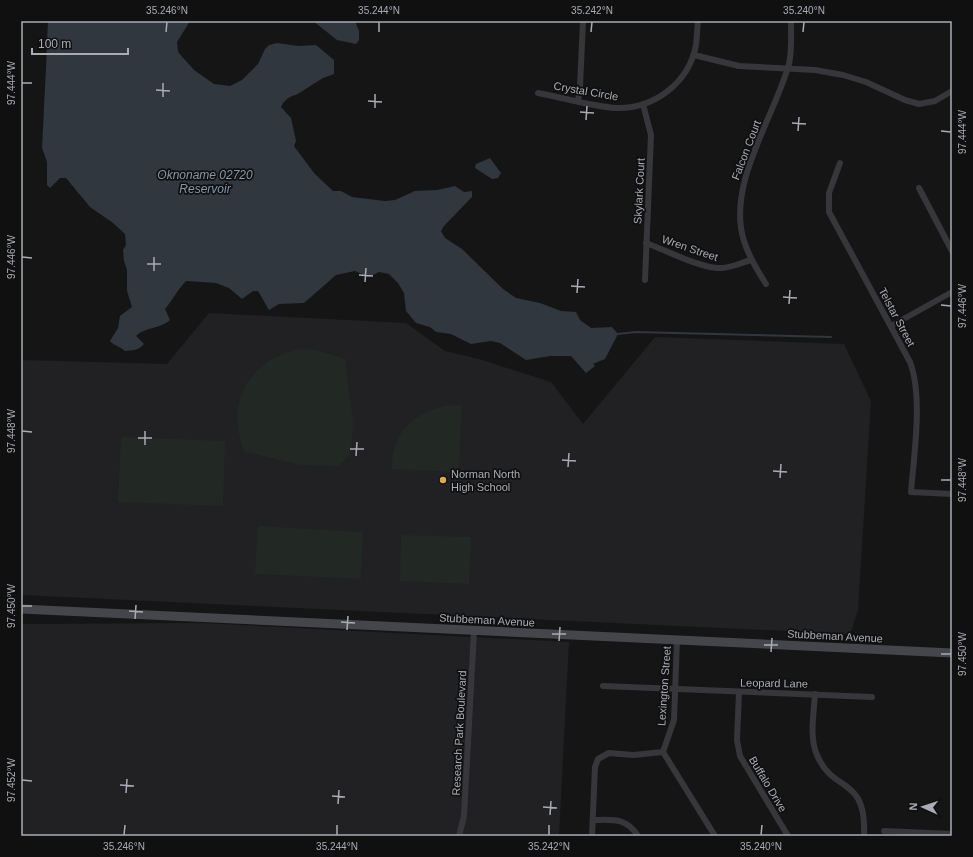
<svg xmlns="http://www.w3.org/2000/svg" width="973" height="857" viewBox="0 0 973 857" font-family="Helvetica,sans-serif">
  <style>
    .built { fill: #212123 }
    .green { fill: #222823 }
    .water { fill: #30373e }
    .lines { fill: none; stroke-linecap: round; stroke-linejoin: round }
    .stream { stroke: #30373e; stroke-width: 2 }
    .street { stroke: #37373b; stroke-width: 6 }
    .secondary { stroke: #45464b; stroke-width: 9 }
    .ticks { fill: none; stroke: #a9acb5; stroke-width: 1.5 }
    .poi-dot { fill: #dbad49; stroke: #101011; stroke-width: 1.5 }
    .labels { text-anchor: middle; stroke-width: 3.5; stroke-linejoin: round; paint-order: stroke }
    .street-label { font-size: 11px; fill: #a9acb5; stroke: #101011 }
    .poi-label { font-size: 11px; fill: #a9acb5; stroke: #101011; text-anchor: start }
    .water-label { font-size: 12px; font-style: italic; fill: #8498ac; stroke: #101011 }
    .neatline { fill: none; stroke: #a9acb5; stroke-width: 1.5 }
    .ticks-label { font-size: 10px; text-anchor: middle; fill: #a9acb5 }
  </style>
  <rect width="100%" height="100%" fill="#151516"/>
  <!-- built -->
  <g class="built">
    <polygon points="209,313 406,323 445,351 479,359 551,382 583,424 655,337 844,344 871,401 858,611 850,634 21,595 21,360 167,364"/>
    <polygon points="201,623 569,642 559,836 21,836 21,624"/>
  </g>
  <!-- green -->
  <g class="green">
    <path d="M302,349l14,1 29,9 8,64 -2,31 -13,12 -38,-1 -57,-14c-2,-12 -7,-25 -6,-37 4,-37 30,-59 65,-65z"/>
    <path d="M450,405l12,1 -3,63 -3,3 -64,-3c-1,-37 23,-58 58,-64z"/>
    <polygon points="121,437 225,441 223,506 118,502"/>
    <polygon points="258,526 363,532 361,579 255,574"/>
    <polygon points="401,535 471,537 469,584 400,581"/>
  </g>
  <!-- water -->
  <g class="water">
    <path d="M48,21h142l-13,21 1,10 16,18 20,14 16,2 12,-6 16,-16 7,-15 4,-4 8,-2 21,3 18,-1 18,15v14l-11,4 -27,17c-6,1 -12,5 -15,12l10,11 5,23 -2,5 20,27 19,18h8l11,6 33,4 10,-1 20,-9 22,-1 18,-4 9,6 8,-1v6l-28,29 -3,5 4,7 17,11 41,40 13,9 24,5 21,8 15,1 4,8 11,8 21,-1 6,7 -1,2 -12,23 -12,5 2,2 -9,7 -15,-17h-21l-24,4 -26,-17 -9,-2 -20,3 -20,-10 -15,-2 -6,-5 -14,-4 -10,-12 -2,-18 -6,-10 -9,-9 -10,-2 -10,5 -14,-6 -19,4 -32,28 -25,1 -10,6 -11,-19h-5l-11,8 -13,-11 -13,-5 -30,-2c-9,9 -13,19 -21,28l5,11c-10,9 -25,7 -34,16l8,8c-6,7 -11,6 -19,7 -5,-5 -11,-5 -15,-10l8,-13 2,-12 12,-9 -5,-16v-21l-3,-9 -1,-11 3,-5 -1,-11 -12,-11 -23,-16 -24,-29h-6l-10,10 -3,-3v-23l-5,-14 5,-101 -2,-4 2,-1z"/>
    <polygon points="313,21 355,21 359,31 359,40 356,44 337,40"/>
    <polygon points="490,158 501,173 498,178 492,179 475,168 476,164"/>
  </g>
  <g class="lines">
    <!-- stream -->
    <polyline class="stream" points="617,334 636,332 831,337"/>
    <!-- street -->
    <g class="street">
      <polyline points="694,55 739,66 815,70 843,75 866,82 905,100 919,104 935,101 952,91"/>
      <path d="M538,93c23,4 56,14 78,15 38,1 73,-25 80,-63 1,-7 1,-16 2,-24"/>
      <polyline points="578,101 580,86 583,21"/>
      <polyline points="643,104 651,135 645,280"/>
      <path d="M840,163l-11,30v19l81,150c13,34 4,93 1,130l41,2"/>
      <polyline points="919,188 952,251"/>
      <path d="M646,243c19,7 52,24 72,25 11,1 22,-5 33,-8"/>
      <path d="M766,284c-9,-14 -17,-27 -22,-43 -18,-56 30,-123 45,-177 3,-13 2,-30 2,-43"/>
      <polyline points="891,326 952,292"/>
      <polyline points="677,640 674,720 663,752 715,836"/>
      <polyline points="603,686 872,697"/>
      <polyline points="739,692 737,740 740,756 788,836"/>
      <path d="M815,694c-1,18 -6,44 2,61 16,39 50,20 47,81"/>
      <path d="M593,820c20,0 33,-3 45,16"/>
      <polyline points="884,831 952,834"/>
      <polyline points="459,836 464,816 474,631"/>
      <polyline points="592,836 595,767 598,759 609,753 633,755 663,752"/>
    </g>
    <!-- secondary -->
    <polyline class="secondary" points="21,609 952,653"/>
  </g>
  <!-- ticks -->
  <path class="ticks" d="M166,32l1,-10M379,32v-10M591,32l1,-10M803,32l1,-10M22,83h10M156,90l14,1M163,97v-14M368,101l14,1M375,108v-14M580,112l14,1M586,120l1,-14M792,123l14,1M798,131l1,-14M941,131l10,1M22,257l10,1M147,264h14M154,271v-14M359,275l14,1M365,282l1,-14M571,286l14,1M577,293l1,-14M783,297l14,1M789,304l1,-14M941,305l10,1M22,431l10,1M138,438h14M145,445v-14M350,449h14M356,456l1,-14M562,460l14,1M568,467l1,-14M773,471l14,1M780,478l1,-14M941,480h10M22,606h10M129,611l14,1M135,619l1,-14M341,622l14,1M347,630l1,-14M552,634h14M559,641l1,-14M764,645h14M771,652l1,-14M941,654h10M22,780l10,1M120,785l14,1M126,793l1,-14M332,796l13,1M338,804l1,-14M543,807l14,1M550,815l1,-14M124,835l1,-10M337,835v-10M549,835v-10M761,835l1,-10"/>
  <!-- markers -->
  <circle class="poi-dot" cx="443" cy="480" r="4"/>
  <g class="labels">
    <!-- street labels -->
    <g class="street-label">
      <text transform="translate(586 91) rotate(10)" y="4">Crystal Circle</text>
      <text transform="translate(746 150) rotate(-69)" y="4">Falcon Court</text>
      <text transform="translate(639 191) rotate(-87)" y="4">Skylark Court</text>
      <text transform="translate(690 248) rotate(19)" y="4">Wren Street</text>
      <text transform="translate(897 317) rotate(62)" y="4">Telstar Street</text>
      <text transform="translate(487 620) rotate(3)" y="4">Stubbeman Avenue</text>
      <text transform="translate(835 636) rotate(3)" y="4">Stubbeman Avenue</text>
      <text transform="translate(774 683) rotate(1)" y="4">Leopard Lane</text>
      <text transform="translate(664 686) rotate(-86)" y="4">Lexington Street</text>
      <text transform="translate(459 733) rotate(-87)" y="4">Research Park Boulevard</text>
      <text transform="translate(768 784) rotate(59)" y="4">Buffalo Drive</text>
    </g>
    <!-- poi labels -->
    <g class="poi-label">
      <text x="451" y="478">Norman North<tspan x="451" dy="13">High School</tspan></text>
    </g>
    <!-- water labels -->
    <g class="water-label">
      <text x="205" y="179">Oknoname 02720<tspan x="205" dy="14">Reservoir</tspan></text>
    </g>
  </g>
  <!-- border -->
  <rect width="973" height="857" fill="none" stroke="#101011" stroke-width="44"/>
  <!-- north arrow -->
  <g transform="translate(923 807) rotate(273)" stroke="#101011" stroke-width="3" paint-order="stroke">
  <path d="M0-3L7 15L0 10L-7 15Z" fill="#a9acb5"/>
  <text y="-6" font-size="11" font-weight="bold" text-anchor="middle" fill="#a9acb5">N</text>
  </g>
  <!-- scale -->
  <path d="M32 48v6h96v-6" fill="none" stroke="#a9acb5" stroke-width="2"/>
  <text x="38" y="48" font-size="12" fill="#a9acb5" stroke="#101011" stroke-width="3" paint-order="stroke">100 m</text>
  <rect x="22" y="22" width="929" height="813" class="neatline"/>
  <g class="ticks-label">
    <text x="167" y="14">35.246°N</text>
    <text x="379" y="14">35.244°N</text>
    <text x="592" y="14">35.242°N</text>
    <text x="804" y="14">35.240°N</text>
    <text transform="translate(11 83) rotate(-90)" y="4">97.444°W</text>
    <text transform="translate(962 132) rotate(-90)" y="4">97.444°W</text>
    <text transform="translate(11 257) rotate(-90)" y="4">97.446°W</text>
    <text transform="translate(962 306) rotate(-90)" y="4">97.446°W</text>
    <text transform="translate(11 431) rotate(-90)" y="4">97.448°W</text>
    <text transform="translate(962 480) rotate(-90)" y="4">97.448°W</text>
    <text transform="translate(11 606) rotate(-90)" y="4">97.450°W</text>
    <text transform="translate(962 654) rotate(-90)" y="4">97.450°W</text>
    <text transform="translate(11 780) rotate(-90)" y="4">97.452°W</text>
    <text x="124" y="850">35.246°N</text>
    <text x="337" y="850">35.244°N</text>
    <text x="549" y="850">35.242°N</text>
    <text x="761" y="850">35.240°N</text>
  </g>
</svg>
